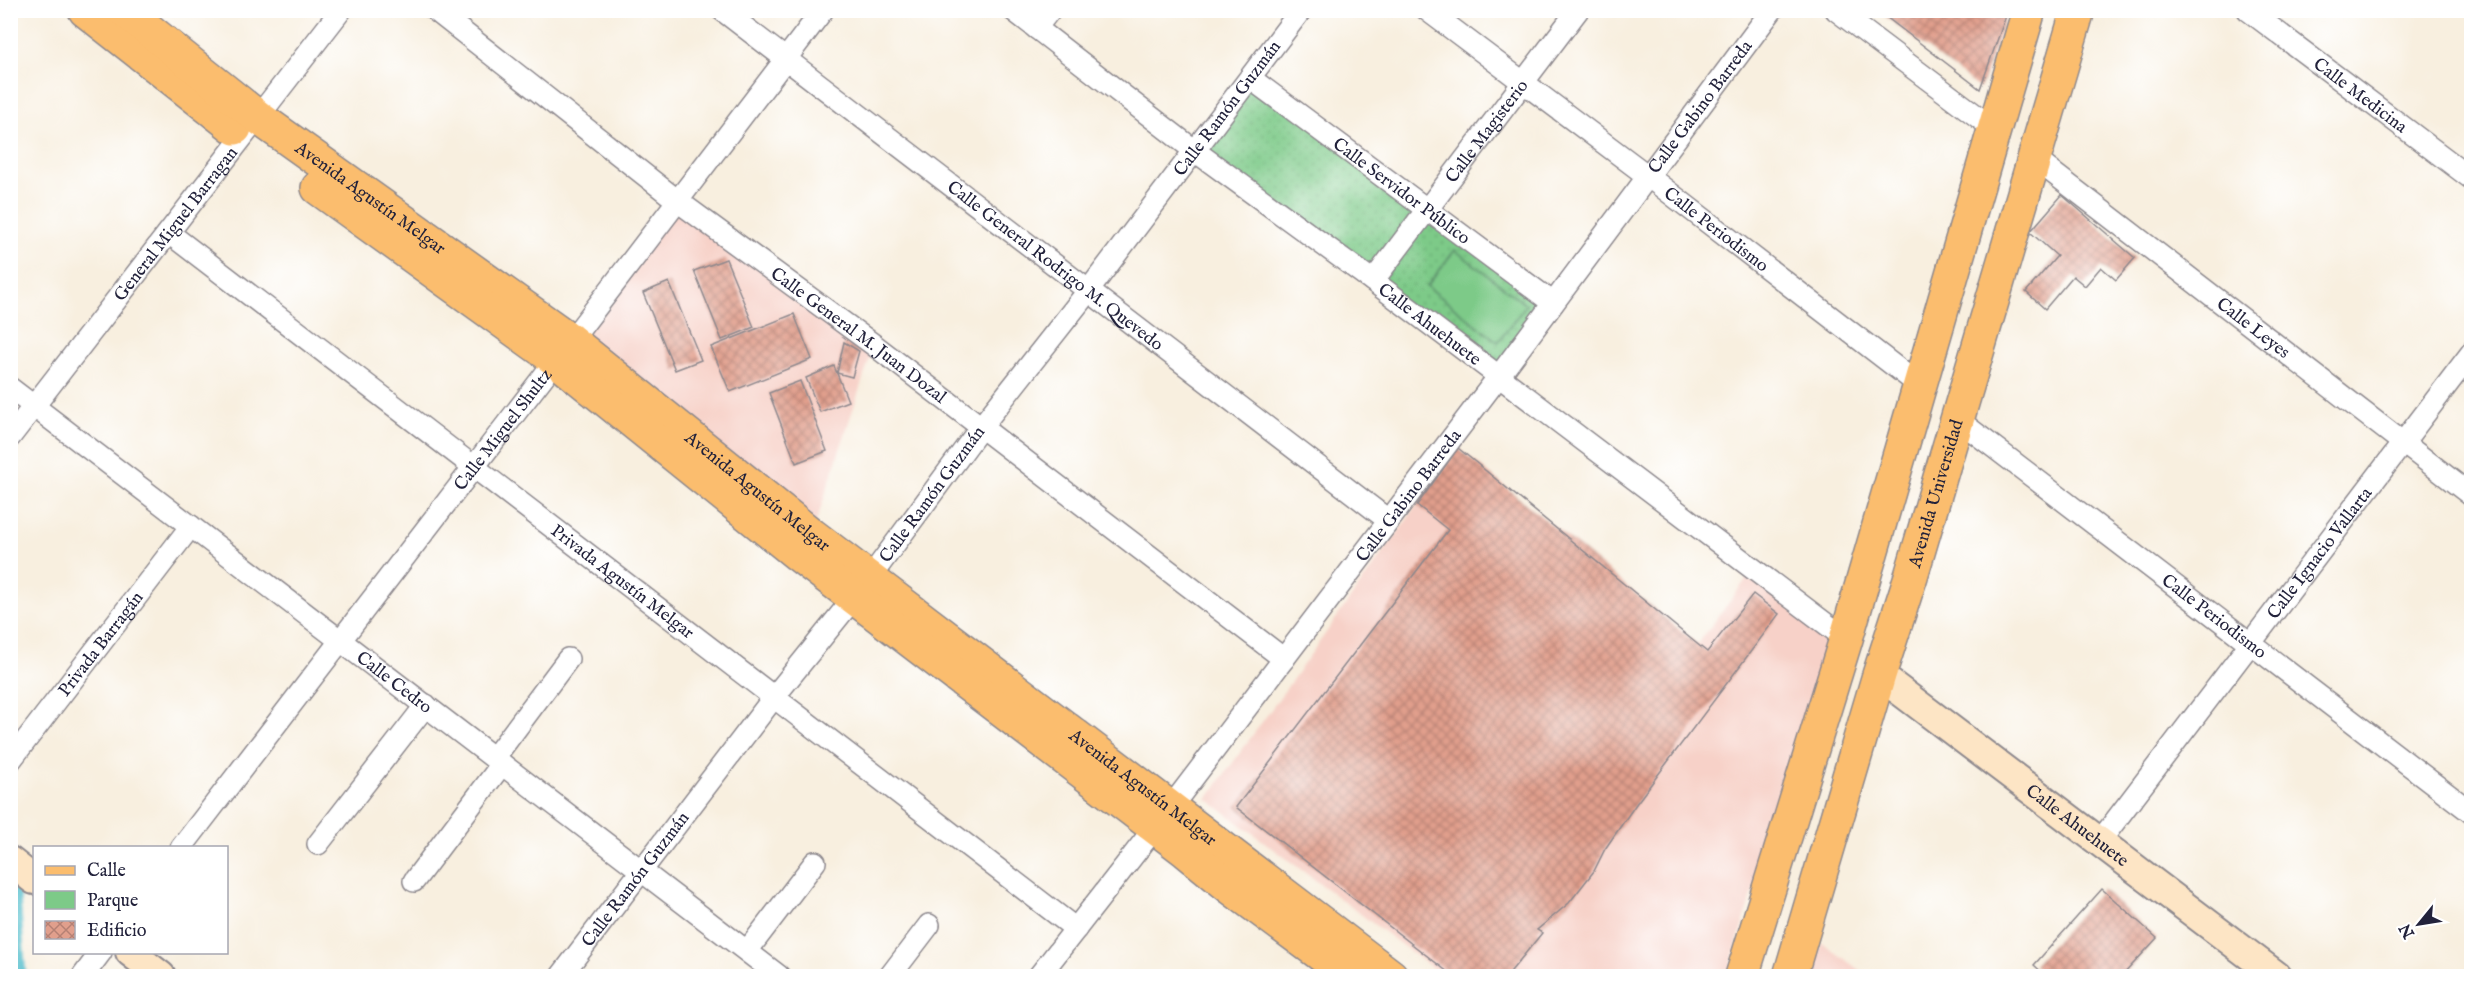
<svg xmlns="http://www.w3.org/2000/svg" width="2482" height="987" viewBox="0 0 2482 987" font-family="'IM FELL English',serif">
  <style>
    .built { fill: #f7d1c8 }
    .green { fill: url(#green-dots); stroke: #507662; stroke-width: 1.5 }
    .pitch { fill: #7dca88; stroke: #507662; stroke-width: 1.5 }
    .lines { fill: none; stroke-linecap: round; stroke-linejoin: round }
    .canal { stroke: #52becc; stroke-width: 21 }
    .building { fill: url(#building-cross-hatch) }
    .street-casing { stroke: #8d888d; stroke-width: 24 }
    .secondary-casing { stroke: #8d888d; stroke-width: 32 }
    .primary-casing { stroke: #8d888d; stroke-width: 36 }
    .street { stroke: #fff; stroke-width: 21 }
    .secondary { stroke: #fde5c5; stroke-width: 28 }
    .primary { stroke: #fbbd6e; stroke-width: 33 }
    .labels { text-anchor: middle; stroke-width: 4.5; stroke-linejoin: round; paint-order: stroke }
    .street-label { font-size: 18px; fill: #22223b; stroke: #fff }
  </style>
  <defs>
    <pattern id="green-dots" width="8" height="8" patternUnits="userSpaceOnUse" patternTransform="scale(1.5)"><rect width="8" height="8" fill="#7dca88"/><path d="M2 2h.1M6 6h.1" fill="none" stroke="#6cad76" stroke-width="1.8" stroke-linecap="round"/></pattern>
    <pattern id="building-cross-hatch" width="8" height="8" patternUnits="userSpaceOnUse" patternTransform="scale(1.5)"><rect width="8" height="8" fill="#e19f8c"/><path d="M0 0l8 8M0 8l8-8" fill="none" stroke="#b68174"/></pattern>
  </defs>
  <rect width="100%" height="100%" fill="#fff"/>
  <filter id="ink" filterUnits="userSpaceOnUse"><feTurbulence type="fractalNoise" baseFrequency=".0167" numOctaves="2"/><feDisplacementMap in="SourceGraphic" scale="12" xChannelSelector="R" yChannelSelector="G"/><feConvolveMatrix kernelMatrix="1 2 1 2 8 2 1 2 1" color-interpolation-filters="sRGB"/></filter>
  <filter id="wash" filterUnits="userSpaceOnUse"><feTurbulence type="fractalNoise" baseFrequency=".008" numOctaves="4" result="noise"/><feDisplacementMap in="SourceGraphic" scale="24" xChannelSelector="R" yChannelSelector="G"/><feGaussianBlur stdDeviation="1.35" result="paint"/><feColorMatrix in="noise" values="0 0 0 0 0 0 0 0 0 0 0 0 0 0 0 0 0 1.4 0 .05"/><feComposite in="paint" operator="in"/></filter>
  <g filter="url(#wash)">
    <rect width="100%" height="100%" fill="#f8efdf"/>
    <!-- built -->
    <g class="built">
      <polygon points="679,202 874,345 812,535 570,340"/>
      <polygon points="1458,448 1697,645 1748,577 1830,638 1727,976 1443,976 1207,799"/>
      <polygon points="1822,942 1867,976 1811,976"/>
    </g>
    <!-- green -->
    <polygon class="green" points="1250,78 1553,303 1499,376 1195,151"/>
    <!-- pitch -->
    <polygon class="pitch" points="1455,250 1526,305 1498,342 1427,286"/>
    <g class="lines">
      <!-- canal -->
      <polyline class="canal" points="10,897 16,976"/>
    </g>
    <g id="blocks">
      <!-- building -->
      <g class="building">
        <polygon points="1877,10 2008,10 1980,89"/>
        <polygon points="2062,195 2135,258 2116,280 2101,267 2085,286 2073,276 2045,309 2026,292 2057,256 2030,232"/>
        <polygon points="726,259 754,327 722,340 694,271"/>
        <polygon points="669,282 701,360 675,370 643,293"/>
        <polygon points="794,314 812,359 730,392 711,347"/>
        <polygon points="844,342 859,351 852,377 837,373"/>
        <polygon points="834,366 848,401 820,412 806,378"/>
        <polygon points="800,381 827,451 796,463 769,393"/>
        <polygon points="1458,448 1707,652 1753,594 1779,614 1636,804 1605,849 1594,871 1569,903 1537,930 1542,933 1507,976 1453,976 1236,807 1448,530 1417,505"/>
        <polygon points="2102,889 2157,938 2122,976 2046,976 2034,965"/>
      </g>
    </g>
  </g>
  <g filter="url(#ink)">
    <use href="#blocks" fill-opacity="0" stroke="#8d888d" stroke-width="1.5"/>
    <g class="lines">
      <defs>
        <g id="street">
          <path id="s1" d="M435,10l244,192 195,143 410,314"/>
          <path id="s2" d="M722,10l666,510"/>
          <path id="s3" d="M1013,10l182,141 178,130 473,358"/>
          <path id="s4" d="M1427,10l222,167 270,208"/>
          <polyline points="1836,10 1994,129"/>
          <path id="s5" d="M2248,10l224,169"/>
          <polyline points="1036,28 1050,10"/>
          <path id="s6" d="M1250,78l303,225"/>
          <path id="s7" d="M2035,159l437,337"/>
          <path id="s8" d="M169,233l907,696"/>
          <path id="s9" d="M1373,281l205,-271"/>
          <path id="s10" d="M10,388l769,588"/>
          <path id="s11" d="M1957,419l515,394"/>
          <path id="s12" d="M10,437l331,-427"/>
          <polyline points="494,758 568,659"/>
          <path id="s13" d="M10,761l181,-235"/>
          <path id="s14" d="M2100,841l372,-489"/>
          <polyline points="318,844 426,705"/>
          <path id="s15" d="M181,848c214,-280 430,-557 642,-838"/>
          <polyline points="414,881 502,764"/>
          <polyline points="747,951 815,862"/>
          <polyline points="83,976 101,952"/>
          <path id="s16" d="M561,976l213,-279 95,-118 112,-152 108,-137 212,-280"/>
          <polyline points="890,976 929,925"/>
          <path id="s17" d="M1039,976l132,-169 328,-431 273,-366"/>
        </g>
        <g id="secondary">
          <path id="s18" d="M1879,675l398,301"/>
          <polyline points="10,861 34,880"/>
          <polyline points="130,952 161,976"/>
        </g>
        <g id="primary">
          <polyline points="85,10 235,128"/>
          <path id="s19" d="M124,10l135,108 311,222 242,195 579,441"/>
          <polyline points="318,188 555,359 797,554 1186,851 1230,887 1350,976"/>
          <polyline points="1742,976 1846,639 2029,10"/>
          <path id="s20" d="M1790,976l89,-301 32,-99 167,-566"/>
        </g>
      </defs>
      <!-- street casing -->
      <use href="#street" class="street-casing"/>
      <!-- secondary casing -->
      <use href="#secondary" class="secondary-casing"/>
      <!-- primary casing -->
      <use href="#primary" class="primary-casing"/>
      <!-- street -->
      <use href="#street" class="street"/>
      <!-- secondary -->
      <use href="#secondary" class="secondary"/>
      <!-- primary -->
      <use href="#primary" class="primary"/>
    </g>
  </g>
  <g class="labels">
    <!-- street labels -->
    <g class="street-label">
      <text dy="6" stroke="none"><textPath href="#s5" startOffset="141">Calle Medicina</textPath></text>
      <text dy="6" stroke="none"><textPath href="#s17" startOffset="1092">Calle Gabino Barreda</textPath></text>
      <text dy="6" stroke="none"><textPath href="#s16" startOffset="1094">Calle Ramón Guzmán</textPath></text>
      <text dy="6" stroke="none"><textPath href="#s9" startOffset="188">Calle Magisterio</textPath></text>
      <text dy="6" stroke="none"><textPath href="#s6" startOffset="189">Calle Servidor Público</textPath></text>
      <text dy="6" stroke="none"><textPath href="#s19" startOffset="310">Avenida Agustín Melgar</textPath></text>
      <text dy="6" stroke="none"><textPath href="#s12" startOffset="270">General Miguel Barragan</textPath></text>
      <text dy="6" stroke="none"><textPath href="#s4" startOffset="363">Calle Periodismo</textPath></text>
      <text dy="6" stroke="none"><textPath href="#s2" startOffset="420">Calle General Rodrigo M. Quevedo</textPath></text>
      <text dy="6" stroke="none"><textPath href="#s3" startOffset="522">Calle Ahuehuete</textPath></text>
      <text dy="6" stroke="none"><textPath href="#s7" startOffset="276">Calle Leyes</textPath></text>
      <text dy="6" stroke="none"><textPath href="#s1" startOffset="534">Calle General M. Juan Dozal</textPath></text>
      <text dy="6" stroke="none"><textPath href="#s15" startOffset="528">Calle Miguel Shultz</textPath></text>
      <text dy="6" stroke="none"><textPath href="#s19" startOffset="796">Avenida Agustín Melgar</textPath></text>
      <text dy="6" stroke="none"><textPath href="#s16" startOffset="608">Calle Ramón Guzmán</textPath></text>
      <text dy="6" stroke="none"><textPath href="#s20" startOffset="504">Avenida Universidad</textPath></text>
      <text dy="6" stroke="none"><textPath href="#s17" startOffset="606">Calle Gabino Barreda</textPath></text>
      <text dy="6" stroke="none"><textPath href="#s14" startOffset="362">Calle Ignacio Vallarta</textPath></text>
      <text dy="6" stroke="none"><textPath href="#s8" startOffset="572">Privada Agustín Melgar</textPath></text>
      <text dy="6" stroke="none"><textPath href="#s11" startOffset="324">Calle Periodismo</textPath></text>
      <text dy="6" stroke="none"><textPath href="#s13" startOffset="148">Privada Barragán</textPath></text>
      <text dy="6" stroke="none"><textPath href="#s10" startOffset="484">Calle Cedro</textPath></text>
      <text dy="6" stroke="none"><textPath href="#s19" startOffset="1282">Avenida Agustín Melgar</textPath></text>
      <text dy="6" stroke="none"><textPath href="#s18" startOffset="249">Calle Ahuehuete</textPath></text>
      <text dy="6" stroke="none"><textPath href="#s16" startOffset="122">Calle Ramón Guzmán</textPath></text>
    </g>
  </g>
  <!-- margin -->
  <rect width="2482" height="987" fill="none" stroke="#fff" stroke-width="36"/>
  <!-- legend -->
  <rect x="33" y="846" width="195" height="108" fill="#ffffff" stroke="#a7a7b1" stroke-width="1.5"/>
  <rect x="45" y="866" width="30" height="9" fill="#fbbd6e" stroke="#a7a7b1" stroke-width="1.5"/>
  <text x="87" y="876" font-size="18" fill="#22223b">Calle</text>
  <rect x="45" y="891" width="30" height="18" fill="#7dca88" stroke="#a7a7b1" stroke-width="1.5"/>
  <text x="87" y="906" font-size="18" fill="#22223b">Parque</text>
  <rect x="45" y="921" width="30" height="18" fill="url(#building-cross-hatch)" stroke="#a7a7b1" stroke-width="1.5"/>
  <text x="87" y="936" font-size="18" fill="#22223b">Edificio</text>
  <!-- north arrow -->
  <g transform="translate(2419 924) rotate(240)" stroke="#ffffff" stroke-width="4.5" paint-order="stroke">
  <path d="M0-4.5L10 22L0 15L-10 22Z" fill="#22223b"/>
  <text y="-9" font-size="16" font-weight="bold" text-anchor="middle" fill="#22223b">N</text>
  </g>
</svg>
